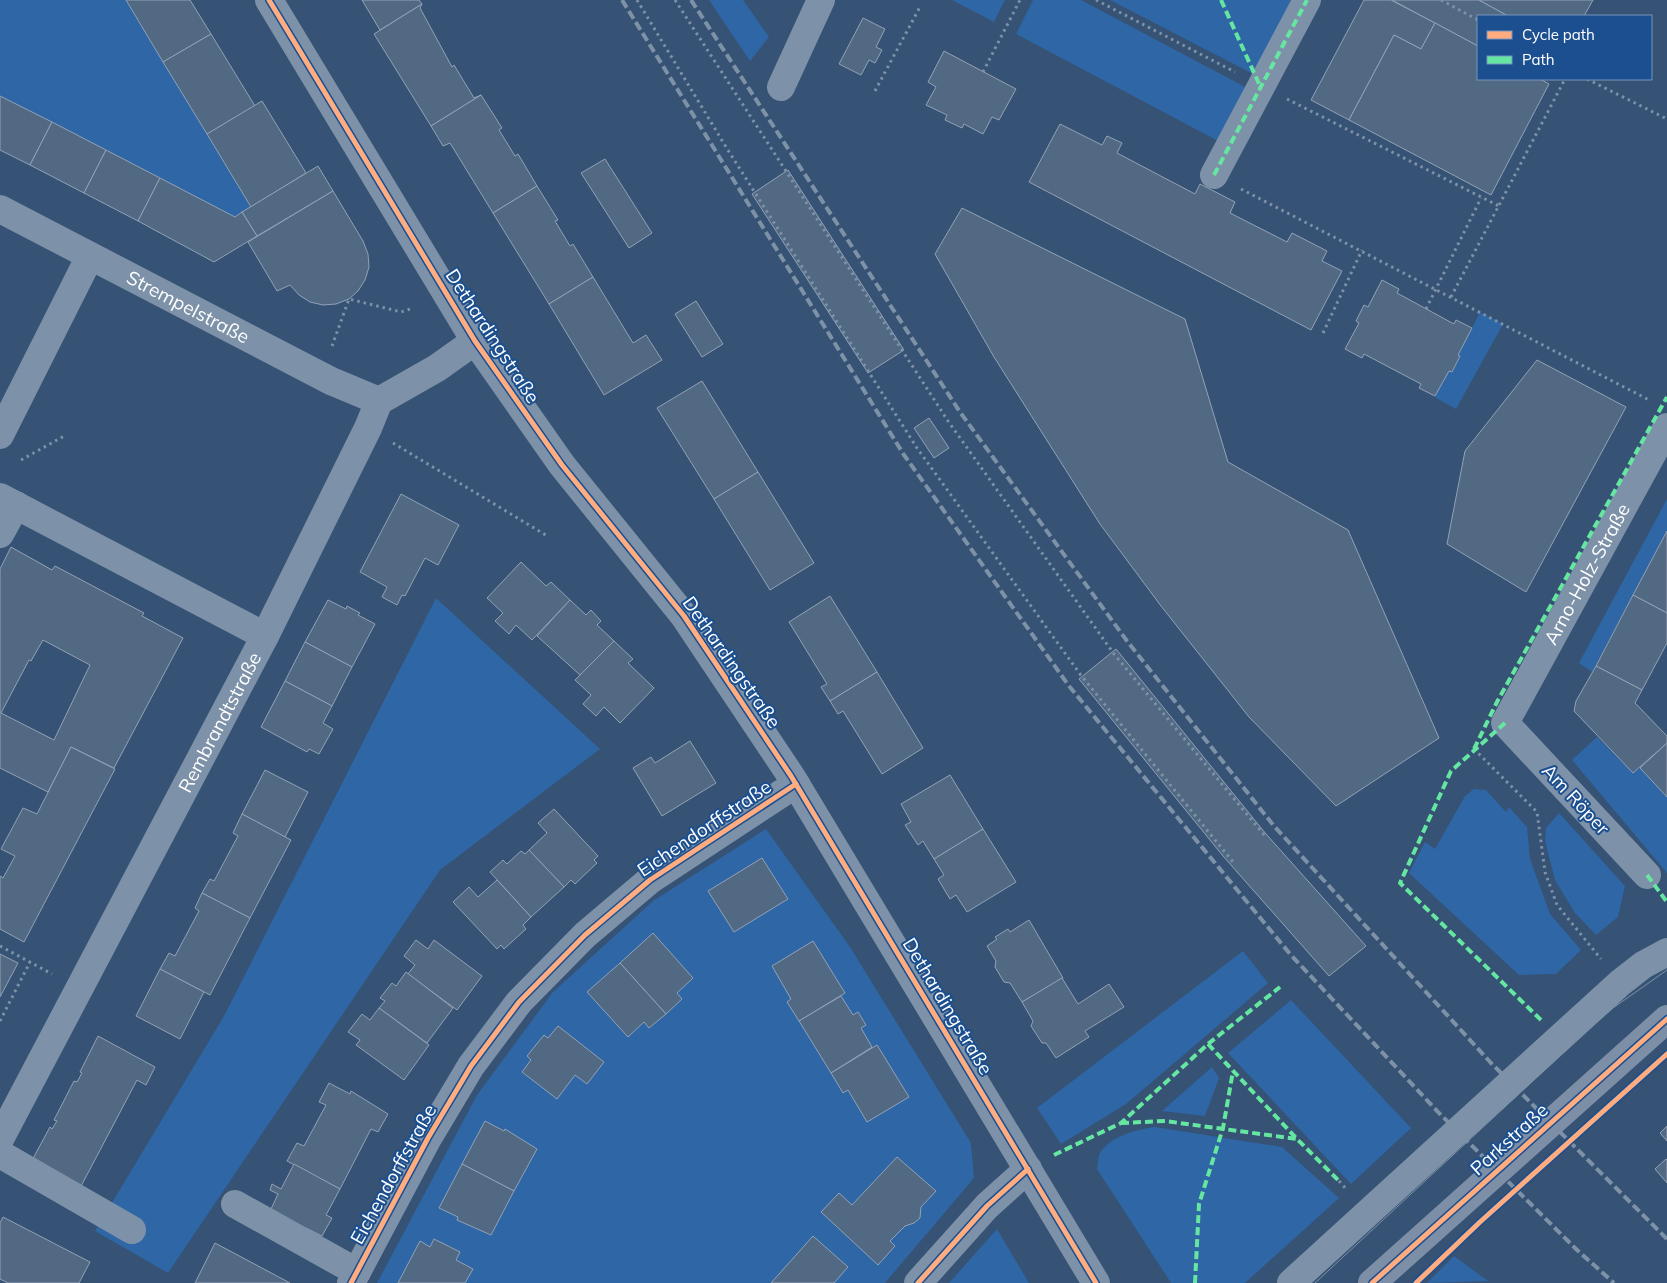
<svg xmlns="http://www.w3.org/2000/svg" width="1667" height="1283" viewBox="0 0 1667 1283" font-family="Mulish,sans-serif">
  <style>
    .green { fill: #2f66a5 }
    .building { fill: #526984; stroke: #92a2b6; fill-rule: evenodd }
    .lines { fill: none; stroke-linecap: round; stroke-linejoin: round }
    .path { stroke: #7d92a8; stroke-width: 3; stroke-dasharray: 2.5 4; stroke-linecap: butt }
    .minor { stroke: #7d92a8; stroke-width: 28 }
    .major { stroke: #7d8ea7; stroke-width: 28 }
    .tram { stroke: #7e92a7; stroke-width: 1 }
    .rail { stroke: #7e92a7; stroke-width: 4; stroke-dasharray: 9 4; stroke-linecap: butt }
    .quiet { stroke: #66e7a1; stroke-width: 4; stroke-dasharray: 8 4; stroke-linecap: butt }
    .cycleway-casing { stroke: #1b4f8f; stroke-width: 8 }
    .cycleway { stroke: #ffac80; stroke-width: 5 }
    .labels { text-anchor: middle; stroke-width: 4; stroke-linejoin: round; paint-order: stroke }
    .street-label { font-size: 19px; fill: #fff; stroke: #1b4f8f }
  </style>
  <rect width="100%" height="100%" fill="#365274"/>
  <!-- green -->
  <g class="green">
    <polygon points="0,0 126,0 251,207 235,217 0,96"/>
    <polygon points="709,0 743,0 769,37 750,61"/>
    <polygon points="952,0 1005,0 994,22"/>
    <polygon points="1033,0 1081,0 1249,89 1222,143 1016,34"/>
    <polygon points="1110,0 1294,0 1255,75"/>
    <polygon points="1480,312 1503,324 1456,409 1436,398 1435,396 1449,371 1452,372 1460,356 1458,355"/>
    <polygon points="1667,499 1667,531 1592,672 1579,663"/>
    <polygon points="436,598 600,749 440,870 168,1273 95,1231 224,1016"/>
    <polygon points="1597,737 1633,773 1640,768 1667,797 1667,873 1572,760"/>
    <polygon points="1474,789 1486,790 1506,812 1509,807 1527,827 1530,859 1550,914 1581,950 1556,974 1519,975 1409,873 1425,842 1435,849 1465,796"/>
    <polygon points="1559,813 1625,886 1618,917 1596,935 1575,913 1555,880 1545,841 1546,828"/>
    <polygon points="766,829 850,947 971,1143 974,1178 885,1283 377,1283 477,1095 553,992 653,901"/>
    <polygon points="1243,951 1268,983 1126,1104 1061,1144 1037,1108"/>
    <polygon points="1291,1000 1411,1128 1351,1184 1228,1053"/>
    <polygon points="1212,1067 1219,1078 1205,1116 1162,1111"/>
    <path d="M1155,1127l127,20 57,51 -94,85h-74l-74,-114c1,-5 1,-13 3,-16 10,-17 38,-24 55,-26z"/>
    <polygon points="997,1229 1029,1283 949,1283"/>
    <polygon points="1454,1256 1488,1281 1427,1283"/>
  </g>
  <!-- building -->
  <g class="building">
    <polygon points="126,0 190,0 211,34 163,62"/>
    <polygon points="362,0 419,0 422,4 380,30"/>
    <polygon points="1364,0 1391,0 1435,23 1421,49 1394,35 1349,120 1311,100"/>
    <polygon points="1392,0 1479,0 1508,16 1478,16 1478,46"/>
    <polygon points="1479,0 1593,0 1584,16 1508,16"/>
    <polygon points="422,4 420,8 452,67 454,65 474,98 481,95 431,126 374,34"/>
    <polygon points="863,18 885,29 876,47 882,50 875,63 869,60 861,75 839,64"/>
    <polygon points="1435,23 1478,46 1478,79 1540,79 1549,84 1491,195 1349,120 1394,35 1421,49"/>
    <polygon points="211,34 255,106 207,134 163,62"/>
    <polygon points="944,51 1016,89 999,120 992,117 983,134 964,124 962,128 945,120 947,115 926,105 936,87 928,82"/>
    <polygon points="481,95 502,128 499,130 515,156 518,154 537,186 493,213 450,143 443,146 431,126"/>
    <polygon points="0,96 52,122 30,165 0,150"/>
    <polygon points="262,101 306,173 251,207 207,134"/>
    <polygon points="52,122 106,150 84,193 30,165"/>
    <polygon points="1060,124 1102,145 1107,136 1122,143 1117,153 1195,194 1200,184 1235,202 1230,213 1287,242 1292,233 1327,251 1322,261 1342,271 1311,330 1029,182"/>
    <polygon points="106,150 160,178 138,221 84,193"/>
    <polygon points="605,159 652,233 629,248 581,173"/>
    <polygon points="318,166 333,191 257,236 242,212"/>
    <polygon points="788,170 904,350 868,373 752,194"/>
    <polygon points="160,178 235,217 242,212 257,236 214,262 138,221"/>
    <polygon points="537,186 558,220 555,221 570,246 573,244 593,277 549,304 493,213"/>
    <polygon points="333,191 363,241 368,254 369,267 365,280 358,291 349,299 336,304 323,305 310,302 299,295 290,285 277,291 248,242"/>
    <polygon points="962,208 1185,319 1228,462 1348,530 1439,738 1336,806 1249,717 1161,606 1100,524 994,357 935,254"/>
    <polygon points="593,277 633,343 646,335 662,360 604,395 549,304"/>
    <polygon points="1382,280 1399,289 1397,293 1454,324 1456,320 1472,328 1458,355 1460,356 1452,372 1449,371 1435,396 1419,388 1421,384 1364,354 1362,358 1345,349 1359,323 1356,321 1364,305 1368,307"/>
    <polygon points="696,301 723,344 702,357 675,314"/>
    <polygon points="1537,360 1626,407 1526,592 1447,544 1465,451"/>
    <polygon points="702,381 758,472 714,499 657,408"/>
    <polygon points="929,418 949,448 934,458 914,428"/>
    <polygon points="758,472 814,563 770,590 714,499"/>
    <polygon points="401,494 459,525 438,565 425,558 405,596 402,595 397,605 382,597 387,587 360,572"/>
    <polygon points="1667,531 1667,613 1633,595"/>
    <path d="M11,547l41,23 3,-4 89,47 -2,3 41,22 -69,130 -43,-21 -23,45 -48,-24v-199zM43,640l47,25 -36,75 -53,-27 28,-53 2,1z"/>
    <polygon points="521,562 546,586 551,582 570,600 532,640 516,625 509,634 495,621 503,613 487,598"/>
    <polygon points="1633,595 1667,613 1667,643 1642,690 1596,666"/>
    <polygon points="830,596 877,672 830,701 821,687 827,684 789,622"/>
    <polygon points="328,600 346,609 347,606 360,613 358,615 375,624 352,667 305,642"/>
    <polygon points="570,600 586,615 591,610 601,621 597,625 614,641 580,675 537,636"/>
    <polygon points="614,641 633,659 628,663 654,688 620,723 604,707 596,716 583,704 591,695 575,680"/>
    <polygon points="305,642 352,667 332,706 285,681"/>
    <polygon points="1116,649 1266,834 1366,946 1329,976 1223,856 1079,679"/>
    <polygon points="1596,666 1642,690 1635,703 1667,736 1667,743 1633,773 1574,711 1576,701"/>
    <polygon points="877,672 923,748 882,774 843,711 838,714 830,701"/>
    <polygon points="285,681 332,706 323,723 333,729 319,754 309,749 307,752 261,727"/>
    <polygon points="690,741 716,783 662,816 633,768 651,757 655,763"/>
    <polygon points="1667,743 1667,797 1640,768"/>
    <polygon points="71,747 115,769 24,942 0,929 0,876 3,878 15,856 1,849 23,808 37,814"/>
    <polygon points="265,770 308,792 285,837 242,814"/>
    <polygon points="950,775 983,829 934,859 923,841 918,845 905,825 911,822 901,804"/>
    <polygon points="554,809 598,856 594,860 597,863 575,884 571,880 564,887 529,850 547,833 538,823"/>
    <polygon points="242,814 291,840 250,918 202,893 210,879 214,881 238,836 233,833"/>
    <polygon points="983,829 1016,882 967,912 956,895 950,899 938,879 944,875 934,859"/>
    <polygon points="529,850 564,887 531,917 490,872 503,860 507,864 521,851 525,854"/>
    <polygon points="762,858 788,899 734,932 708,891"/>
    <polygon points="497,880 531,917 523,925 526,929 504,949 501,945 497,949 453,902 469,887 478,897"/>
    <polygon points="202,893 250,918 210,995 160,969 169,953 175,956 199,911 195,908"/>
    <polygon points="1029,920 1063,978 1022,1002 1010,983 1004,982 995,967 996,961 987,946 997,939 995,937 1008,929 1010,932"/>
    <polygon points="653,933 693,978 677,993 682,999 666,1014 620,963"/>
    <polygon points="416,940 428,949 434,940 482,976 457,1010 408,974 415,965 404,956"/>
    <polygon points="813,941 845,993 799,1021 787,1002 791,999 772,966"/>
    <polygon points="0,954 18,963 0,997"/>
    <polygon points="620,963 666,1014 649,1028 644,1022 628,1037 587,992"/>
    <polygon points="160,969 204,992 180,1039 136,1016"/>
    <polygon points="406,972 453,1008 427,1043 379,1008 385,1001 380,998 392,983 396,986"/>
    <polygon points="1062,978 1078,1004 1109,984 1124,1007 1085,1031 1089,1037 1056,1058 1046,1043 1042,1043 1031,1026 1033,1021 1022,1002"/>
    <polygon points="841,996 853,1015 858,1012 866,1025 861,1028 872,1047 831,1073 799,1021"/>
    <polygon points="379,1008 429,1045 404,1080 356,1045 360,1040 348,1032 362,1014 370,1020"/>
    <polygon points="558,1026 604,1062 587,1084 575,1075 557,1099 522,1072 531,1060 527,1056 544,1035 548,1038"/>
    <polygon points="98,1036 155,1067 146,1085 137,1080 79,1190 30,1164 50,1127 52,1129 57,1121 54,1120 74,1081 77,1082 82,1073 80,1072"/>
    <polygon points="877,1045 909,1097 867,1122 848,1090 843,1093 831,1073"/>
    <polygon points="329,1083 350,1094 351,1091 388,1114 378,1132 371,1129 340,1189 287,1161 297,1143 304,1146 326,1105 319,1102"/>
    <polygon points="485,1121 504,1131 505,1129 537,1149 514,1191 462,1164"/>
    <polygon points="1667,1126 1667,1141 1660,1133"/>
    <polygon points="897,1157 936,1191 921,1207 920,1218 914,1223 905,1226 890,1241 895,1246 878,1265 821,1212 839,1193 852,1205"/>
    <polygon points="1666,1159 1667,1160 1667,1183 1655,1169"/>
    <polygon points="294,1164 340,1189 326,1215 332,1218 322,1236 306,1228 305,1231 271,1209 278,1194 270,1190 272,1184 281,1189"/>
    <polygon points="462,1164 514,1191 491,1235 457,1220 458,1217 439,1208"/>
    <polygon points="3,1217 90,1262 79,1283 8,1283 0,1279 0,1223"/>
    <polygon points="813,1236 848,1267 834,1283 771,1283"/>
    <polygon points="434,1239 460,1252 456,1260 473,1269 465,1283 398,1283 420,1241 430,1247"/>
    <polygon points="215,1243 290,1283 195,1283"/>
  </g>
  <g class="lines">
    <!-- path -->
    <g class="path">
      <polyline points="637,0 726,147 917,448 1080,674 1233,862"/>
      <polyline points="675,0 948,421 1114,654 1265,836"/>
      <polyline points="1096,0 1235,72"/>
      <polyline points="1441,0 1478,20"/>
      <polyline points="983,72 1020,0"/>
      <polyline points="1587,79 1667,119"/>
      <polyline points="875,91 921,5"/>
      <polyline points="1287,99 1499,206"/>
      <polyline points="1241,189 1651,401"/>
      <polyline points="1451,297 1565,79"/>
      <polyline points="1426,309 1481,198"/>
      <polyline points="1323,333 1362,250"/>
      <polyline points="332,346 349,299 401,312 413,308"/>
      <polyline points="393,443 549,537"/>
      <polyline points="21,460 66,435"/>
      <polyline points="1474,749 1537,812 1545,872 1557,905 1601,959"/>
      <polyline points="0,946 52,974"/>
      <polyline points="0,1021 30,962"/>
      <polyline points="1339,1181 1347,1190"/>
    </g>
    <!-- minor -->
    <g class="minor">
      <polyline points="269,0 475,341 562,465 684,616 791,776 1096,1283"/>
      <polyline points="781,87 821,0"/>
      <polyline points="1214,175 1307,0"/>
      <path id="s1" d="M0,209l331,172 48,20"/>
      <polyline points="0,435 90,256"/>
      <polyline points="0,497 265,636"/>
      <polyline points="0,534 16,505"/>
      <path id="s2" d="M1647,875l-142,-152 162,-296"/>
      <path id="s3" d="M0,1139l265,-503 103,-208 11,-27 58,-33 38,-27"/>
      <polyline points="0,1154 132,1230"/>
      <polyline points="235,1204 357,1272"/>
      <polyline points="351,1283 428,1138 471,1066 519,1002 585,935 650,880 796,784"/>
      <polyline points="918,1283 987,1206 1028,1169"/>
      <polyline points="1291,1283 1620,983 1643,965 1667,952"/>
    </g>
    <!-- major -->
    <polyline class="major" points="1372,1283 1667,1019"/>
    <!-- tram -->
    <g class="tram">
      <polyline points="1291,1283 1620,983 1643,965 1667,952"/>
      <polyline points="1315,1283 1589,1029 1613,1008 1667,970"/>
    </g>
    <!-- rail -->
    <g class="rail">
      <polyline points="622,0 904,455 1069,686 1290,954 1439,1113 1576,1249 1614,1283"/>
      <polyline points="691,0 960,412 1127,641 1274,826 1491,1063 1667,1239"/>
    </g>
    <!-- quiet -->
    <g class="quiet">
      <polyline points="1221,0 1260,86"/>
      <polyline points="1214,175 1307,0"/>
      <polyline points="1505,723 1451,771 1400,883 1541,1020"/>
      <polyline points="1474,749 1497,702 1667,397"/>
      <polyline points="1647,875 1667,902"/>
      <polyline points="1208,1044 1297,1139 1339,1181"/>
      <polyline points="1121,1123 1165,1121 1297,1139"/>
      <polyline points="1054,1155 1121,1123 1208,1044 1280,987"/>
      <polyline points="1195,1283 1199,1204 1223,1128 1233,1071"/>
    </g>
    <defs>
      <g id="cycleway">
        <polyline points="269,0 475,341 562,465 684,616 791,776 1096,1283"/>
        <polyline points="351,1283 428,1138 471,1066 519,1002 585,935 650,880 796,784"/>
        <polyline points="918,1283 987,1206 1028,1169"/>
        <polyline points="1372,1283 1667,1019"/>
        <polyline points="1416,1283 1480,1222 1667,1054"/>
      </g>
    </defs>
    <!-- cycleway casing -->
    <use href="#cycleway" class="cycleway-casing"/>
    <!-- cycleway -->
    <use href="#cycleway" class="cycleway"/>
  </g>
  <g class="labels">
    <!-- street labels -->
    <g class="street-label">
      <text dy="7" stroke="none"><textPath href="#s1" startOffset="212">Strempelstraße</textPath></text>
      <text transform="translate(493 336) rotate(57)" y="7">Dethardingstraße</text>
      <text dy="7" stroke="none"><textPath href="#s2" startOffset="378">Arno-Holz-Straße</textPath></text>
      <text transform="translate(732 662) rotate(55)" y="7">Dethardingstraße</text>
      <text dy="7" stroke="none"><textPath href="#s3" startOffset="471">Rembrandtstraße</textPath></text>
      <text transform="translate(1576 799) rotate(47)" y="7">Am Röper</text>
      <text transform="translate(704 828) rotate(-34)" y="7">Eichendorffstraße</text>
      <text transform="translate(948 1006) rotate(59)" y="7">Dethardingstraße</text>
      <text transform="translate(1509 1139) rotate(-42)" y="7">Parkstraße</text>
      <text transform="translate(393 1174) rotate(-61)" y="7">Eichendorffstraße</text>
    </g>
  </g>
  <!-- legend -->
  <rect x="1477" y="15" width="175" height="65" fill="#1b4f8f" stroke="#7695bc"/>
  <rect x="1487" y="31" width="25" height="8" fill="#ffac80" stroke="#7695bc"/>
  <text x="1522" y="40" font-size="15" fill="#ffffff">Cycle path</text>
  <rect x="1487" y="56" width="25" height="8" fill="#66e7a1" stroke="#7695bc"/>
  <text x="1522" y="65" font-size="15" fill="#ffffff">Path</text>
</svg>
